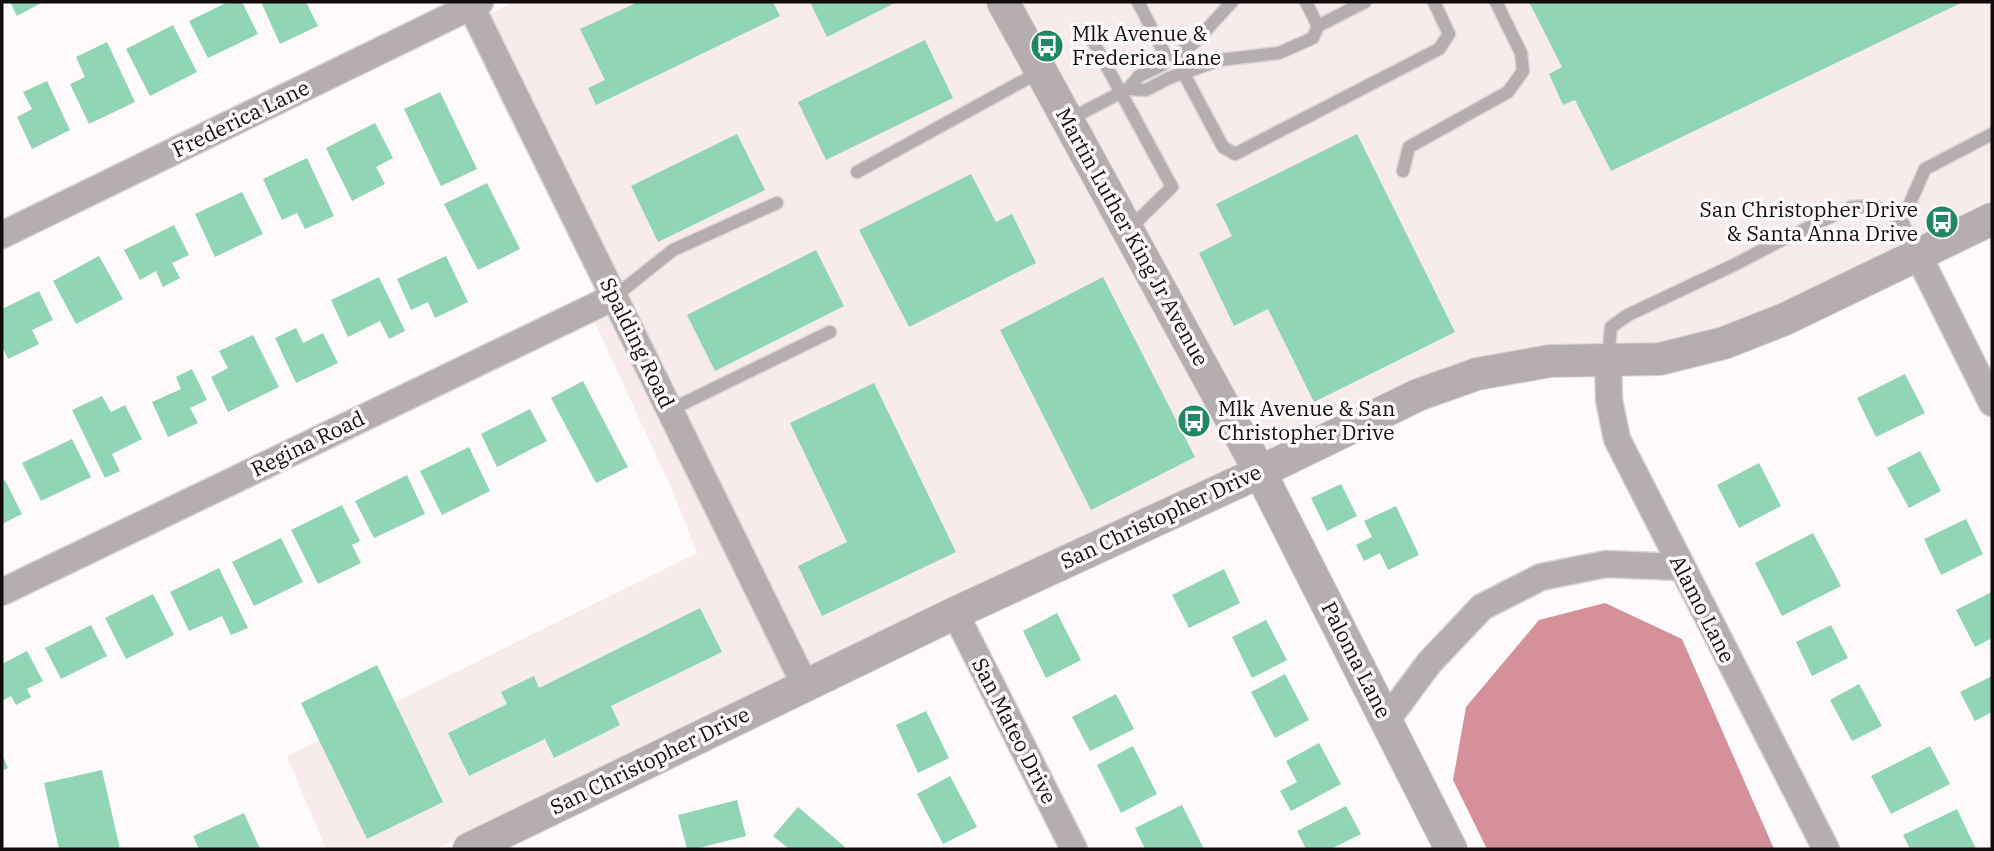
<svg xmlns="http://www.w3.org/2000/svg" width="1994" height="851" viewBox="0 0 1994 851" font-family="'IBM Plex Serif',serif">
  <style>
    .built { fill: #f7ebec }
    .water { fill: #d5919a }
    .building { fill: #90d6b6 }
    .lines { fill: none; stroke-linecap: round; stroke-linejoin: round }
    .service-casing { stroke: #d9d4d5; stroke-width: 15 }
    .minor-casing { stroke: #d9d4d5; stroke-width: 29 }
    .tertiary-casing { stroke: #d9d4d5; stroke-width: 34 }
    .service { stroke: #b6adae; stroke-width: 12 }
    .minor { stroke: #b6adae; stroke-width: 26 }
    .tertiary { stroke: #b6adae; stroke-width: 32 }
    .labels { text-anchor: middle; stroke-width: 7; stroke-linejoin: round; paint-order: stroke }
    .poi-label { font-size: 21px; fill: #120c0d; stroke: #fffafb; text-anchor: start }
    .street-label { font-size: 21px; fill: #120c0d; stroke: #fffafb }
  </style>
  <rect width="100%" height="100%" fill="#fffafb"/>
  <!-- built -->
  <g class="built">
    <polygon points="514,2 988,2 1241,464 810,666 489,14"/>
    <polygon points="1018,2 1992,2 1992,202 1778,306 1719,329 1657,344 1595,344 1265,452"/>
    <polygon points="609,316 786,678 436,849 326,849 287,756 697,553 674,494 595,323"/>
  </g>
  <!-- water -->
  <polygon class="water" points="1605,603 1682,639 1774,849 1487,849 1453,780 1466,707 1539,620"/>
  <!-- building -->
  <g class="building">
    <polygon points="10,2 43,2 17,16"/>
    <polygon points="228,2 242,2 258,34 208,58 189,21"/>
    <polygon points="261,2 306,2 318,26 280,44"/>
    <polygon points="638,2 773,2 780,16 596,105 588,88 605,80 580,29"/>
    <polygon points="810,2 897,2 827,37"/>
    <polygon points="1529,2 1963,2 1611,171 1575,100 1563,105 1549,74 1562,67"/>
    <polygon points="173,25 197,72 150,96 126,49"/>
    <polygon points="925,40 953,98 826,160 798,102"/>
    <polygon points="107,42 135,102 89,124 70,84 85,77 76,57"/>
    <polygon points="47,81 70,130 32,149 17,117 32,109 23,92"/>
    <polygon points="440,92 477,169 441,186 404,109"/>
    <polygon points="375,123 393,158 376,167 385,184 352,201 326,148"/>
    <polygon points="737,134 765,190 658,242 631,186"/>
    <polygon points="1357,134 1455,332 1314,402 1268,309 1234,326 1199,253 1232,236 1216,204"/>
    <polygon points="307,158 334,216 305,229 297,213 282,220 263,179"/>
    <polygon points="971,174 996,222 1012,214 1036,263 909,327 859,230"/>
    <polygon points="487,183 520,249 478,270 444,204"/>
    <polygon points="242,192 263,234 215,257 195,214"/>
    <polygon points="174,225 189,255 172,263 180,278 163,287 156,271 140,280 124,250"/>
    <polygon points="816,250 844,306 715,371 687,315"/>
    <polygon points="99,256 123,299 76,324 53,281"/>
    <polygon points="446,256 468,302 435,318 428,302 411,310 397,279"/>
    <polygon points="379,277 405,331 389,339 380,321 348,337 331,300"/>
    <polygon points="1103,277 1195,457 1091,510 1000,330"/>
    <polygon points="39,291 53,320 32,330 39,344 8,359 2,346 2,309"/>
    <polygon points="296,328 303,343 323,333 338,363 296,383 275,338"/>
    <polygon points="253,335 279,387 228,412 211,377 228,368 219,351"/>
    <polygon points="192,369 207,400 190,408 198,423 168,437 152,402 181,389 176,377"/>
    <polygon points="1905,374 1925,413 1876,437 1857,398"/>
    <polygon points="583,381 628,467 596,483 551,398"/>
    <polygon points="874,383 956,552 822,616 798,566 847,542 790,423"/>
    <polygon points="102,396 111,412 125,405 142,439 112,454 120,471 105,478 72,410"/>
    <polygon points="530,409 547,441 497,467 481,434"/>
    <polygon points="72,439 91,477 41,501 22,463"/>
    <polygon points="469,447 490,491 442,515 420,471"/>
    <polygon points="1920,451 1941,491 1909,508 1887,468"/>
    <polygon points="1759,463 1781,506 1739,528 1717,485"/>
    <polygon points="407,475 425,514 374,538 355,501"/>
    <polygon points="5,480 22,514 2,524 2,482"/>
    <polygon points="1341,484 1357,516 1327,531 1311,498"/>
    <polygon points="342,505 360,541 352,545 361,563 318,584 291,530"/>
    <polygon points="1396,506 1419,555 1388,570 1380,553 1364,561 1356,545 1372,537 1364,521"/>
    <polygon points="1966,519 1983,554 1941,575 1924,539"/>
    <polygon points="1813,533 1841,586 1782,616 1755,563"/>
    <polygon points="281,538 303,582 254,606 232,562"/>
    <polygon points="219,568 248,628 231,635 222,616 189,631 170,592"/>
    <polygon points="1224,569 1240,603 1189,628 1172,595"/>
    <polygon points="1992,592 1992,638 1975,647 1956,610"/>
    <polygon points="153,594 174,635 126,659 105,618"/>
    <polygon points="700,608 722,652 611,706 620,725 554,758 545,739 469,776 448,733 507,704 501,692 534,676 539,688"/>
    <polygon points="1057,613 1081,660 1046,678 1023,631"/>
    <polygon points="1266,620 1287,660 1252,678 1232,637"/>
    <polygon points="91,625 107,656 61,679 45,648"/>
    <polygon points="1831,625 1848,658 1812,676 1796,642"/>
    <polygon points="27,651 43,681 27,689 31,697 16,705 11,696 2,701 2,664"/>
    <polygon points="377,665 443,802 367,839 301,703"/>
    <polygon points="1285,674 1309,720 1275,738 1251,692"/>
    <polygon points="1992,676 1992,712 1975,721 1960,692"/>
    <polygon points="1859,684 1882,726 1852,741 1830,700"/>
    <polygon points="1116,694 1134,729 1090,751 1072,717"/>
    <polygon points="926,711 949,758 918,773 896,725"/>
    <polygon points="1319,743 1341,784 1291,811 1280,791 1297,782 1286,761"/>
    <polygon points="1133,746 1157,794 1121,813 1097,765"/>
    <polygon points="1930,746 1950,784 1891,814 1871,776"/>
    <polygon points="2,754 8,768 2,771"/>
    <polygon points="102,770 120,849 59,849 44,783"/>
    <polygon points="950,776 977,827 943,844 917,794"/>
    <polygon points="737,800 746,836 695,849 687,849 678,815"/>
    <polygon points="1182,805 1204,849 1145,849 1135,828"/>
    <polygon points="1346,806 1361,834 1331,849 1306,849 1297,831"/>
    <polygon points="798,807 845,847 843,849 789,849 773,836"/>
    <polygon points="1957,809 1976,849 1910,849 1903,835"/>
    <polygon points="244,813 260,849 199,849 193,836"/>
  </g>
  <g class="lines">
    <defs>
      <g id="service">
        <polyline points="1138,2 1168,60"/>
        <polyline points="1318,26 1365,2"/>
        <polyline points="1093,41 1172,187 1129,229"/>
        <polyline points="1184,74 1223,147 1235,154 1439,49 1449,34 1434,2"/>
        <polyline points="1128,89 1146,90 1169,78 1220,60 1279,53 1313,38 1318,26 1306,2"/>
        <polyline points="1068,120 1128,89 1139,76 1162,65 1195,42 1232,2"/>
        <polyline points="1403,171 1409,147 1508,92 1523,71 1521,53 1496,2"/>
        <polyline points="857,172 1041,71"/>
        <polyline points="1902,221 1925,169 1992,134"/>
        <polyline points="614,297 673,250 777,203"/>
        <polyline points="1608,359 1611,327 1628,315 1736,264 1776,243 1851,207 1872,206 1890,212 1902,221 1917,254"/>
        <polyline points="670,410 830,332"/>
      </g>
      <g id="minor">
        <polyline points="469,2 805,685"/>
        <polyline points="2,235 480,2"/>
        <polyline points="1918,255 1992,403"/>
        <polyline points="1608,359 1609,400 1617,439 1826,849"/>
        <polyline points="2,592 614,297"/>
        <polyline points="955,613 1074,849"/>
        <polyline points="1386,721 1429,663 1482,607 1541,577 1606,564 1681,567"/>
      </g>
      <g id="tertiary">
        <polyline points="1003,2 1260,472 1451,849"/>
        <polyline points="469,849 955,613 1260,472 1418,395 1477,374 1550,361 1660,359 1724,343 1785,319 1992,219"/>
      </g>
    </defs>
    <!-- service casing -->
    <use href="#service" class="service-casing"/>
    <!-- minor casing -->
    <use href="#minor" class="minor-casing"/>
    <!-- tertiary casing -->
    <use href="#tertiary" class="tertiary-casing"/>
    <!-- service -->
    <use href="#service" class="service"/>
    <!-- minor -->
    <use href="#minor" class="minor"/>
    <!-- tertiary -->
    <use href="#tertiary" class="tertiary"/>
  </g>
  <!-- icons -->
  <defs>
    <symbol id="bus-disc" viewBox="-11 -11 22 22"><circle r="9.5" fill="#1f8763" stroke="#fffafb"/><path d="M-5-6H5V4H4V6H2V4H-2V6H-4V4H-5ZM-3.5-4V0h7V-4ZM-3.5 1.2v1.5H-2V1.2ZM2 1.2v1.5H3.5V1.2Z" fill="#fff"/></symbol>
  </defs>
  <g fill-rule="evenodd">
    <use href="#bus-disc" x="1028" y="27" width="38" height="38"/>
    <use href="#bus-disc" x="1923" y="203" width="38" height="38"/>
    <use href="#bus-disc" x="1175" y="402" width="38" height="38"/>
  </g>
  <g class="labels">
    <!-- poi labels -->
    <g class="poi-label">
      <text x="1072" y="41">Mlk Avenue &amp;<tspan x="1072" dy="24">Frederica Lane</tspan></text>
      <text x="1918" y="217" text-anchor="end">San Christopher Drive<tspan x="1918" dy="24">&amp; Santa Anna Drive</tspan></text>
      <text x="1218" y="416">Mlk Avenue &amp; San<tspan x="1218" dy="24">Christopher Drive</tspan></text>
    </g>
    <!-- street labels -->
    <g class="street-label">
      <text transform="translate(241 119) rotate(-26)" y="7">Frederica Lane</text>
      <text transform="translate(1132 237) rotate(61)" y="7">Martin Luther King Jr Avenue</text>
      <text transform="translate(637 343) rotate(64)" y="7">Spalding Road</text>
      <text transform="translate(308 444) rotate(-26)" y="7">Regina Road</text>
      <text transform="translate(1161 517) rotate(-25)" y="7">San Christopher Drive</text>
      <text transform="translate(1702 609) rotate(63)" y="7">Alamo Lane</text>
      <text transform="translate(1356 660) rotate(63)" y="7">Paloma Lane</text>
      <text transform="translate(1014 731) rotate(63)" y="7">San Mateo Drive</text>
      <text transform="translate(650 761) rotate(-26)" y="7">San Christopher Drive</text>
    </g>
  </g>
  <!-- border -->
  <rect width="1994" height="851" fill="none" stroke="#120c0d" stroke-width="7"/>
</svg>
